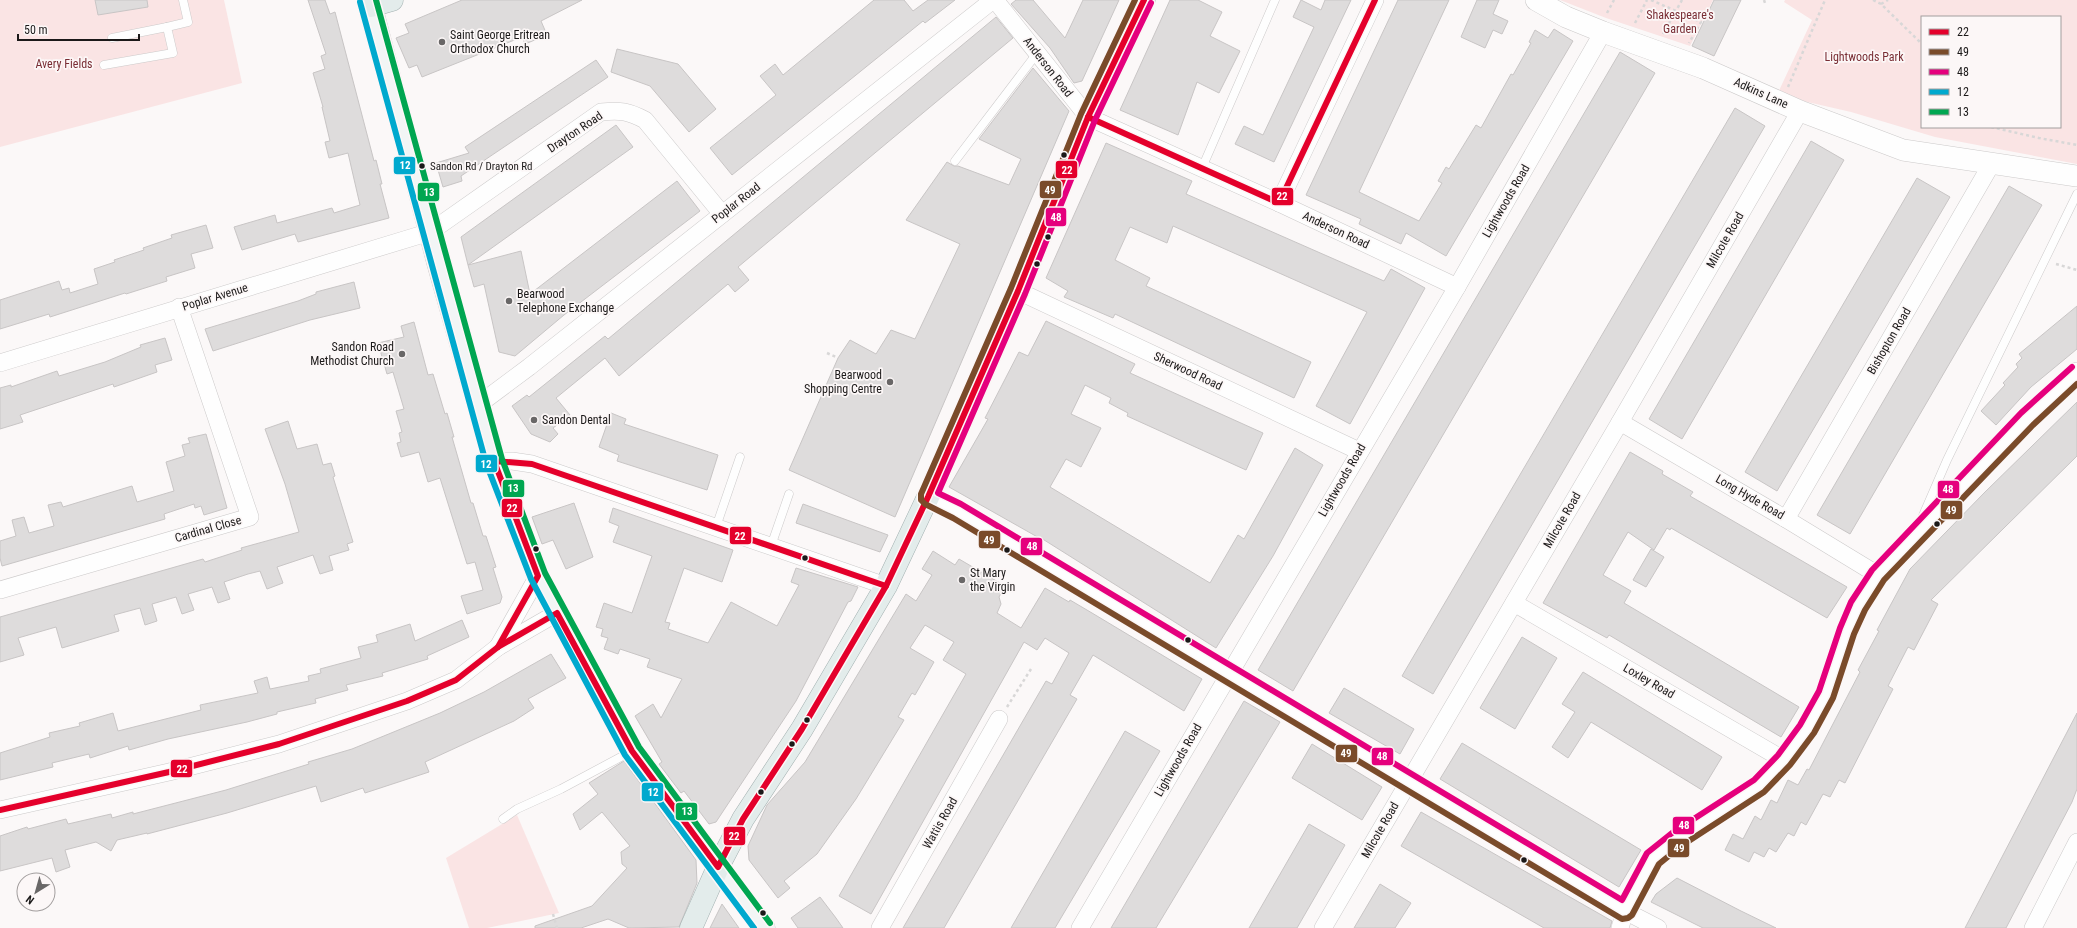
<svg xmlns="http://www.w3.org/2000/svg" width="2077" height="928" viewBox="0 0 2077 928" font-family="'Roboto Condensed',sans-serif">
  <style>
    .green { fill: #fae4e4; fill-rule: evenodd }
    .building { fill: #dedcdc; stroke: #c8c5c5 }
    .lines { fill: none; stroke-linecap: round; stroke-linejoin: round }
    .service-casing { stroke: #cccaca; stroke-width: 9 }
    .minor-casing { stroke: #cccaca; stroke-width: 18 }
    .tertiary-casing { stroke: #cccaca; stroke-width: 22 }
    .secondary-casing { stroke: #cccaca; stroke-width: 23 }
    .primary-casing { stroke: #a2b0b0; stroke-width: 23 }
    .path { stroke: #d8d7d7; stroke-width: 2.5; stroke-dasharray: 3 3; stroke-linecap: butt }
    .service { stroke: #fefefe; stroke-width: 8 }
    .minor { stroke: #fefefe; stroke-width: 17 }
    .tertiary { stroke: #fefefe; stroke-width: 21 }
    .secondary { stroke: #f2f5f5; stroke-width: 22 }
    .primary { stroke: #e3eceb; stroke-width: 22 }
    .bus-1-casing { stroke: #fcf7f7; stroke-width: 9 }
    .bus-2-casing { stroke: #fcf7f7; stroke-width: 9 }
    .bus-3-casing { stroke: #fcf7f7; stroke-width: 9 }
    .bus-4-casing { stroke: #fcf7f7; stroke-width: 9 }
    .bus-5-casing { stroke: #fcf7f7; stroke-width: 9 }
    .bus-1 { stroke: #e4002b; stroke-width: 6 }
    .bus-2 { stroke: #7a4b2a; stroke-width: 6 }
    .bus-3 { stroke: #e5007d; stroke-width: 6 }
    .bus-4 { stroke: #00a9ce; stroke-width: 6 }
    .bus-5 { stroke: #00a651; stroke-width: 6 }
    .poi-dot { fill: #696767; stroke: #fcf7f7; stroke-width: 1.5 }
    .bus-dot { fill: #1b1919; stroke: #fcf7f7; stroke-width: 1.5 }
    .labels { text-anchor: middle; stroke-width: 3.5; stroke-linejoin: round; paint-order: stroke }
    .bus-label { font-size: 11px; fill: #1b1919; stroke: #fcf7f7; text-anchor: start }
    .park-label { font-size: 12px; fill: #792d34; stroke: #fcf7f7 }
    .poi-label { font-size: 12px; fill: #1b1919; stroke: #fcf7f7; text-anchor: start }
    .street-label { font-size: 12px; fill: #1b1919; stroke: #fcf7f7 }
    .line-badge { stroke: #fcf7f7; stroke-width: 1.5 }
    .badge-label { font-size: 11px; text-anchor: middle; font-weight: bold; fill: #fff }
  </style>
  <rect width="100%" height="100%" fill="#fbf8f8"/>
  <!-- green -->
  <g class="green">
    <polygon points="0,0 224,0 242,83 0,147"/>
    <polygon points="1560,0 1713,0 1690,46 1606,18"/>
    <path d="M1785,0h292v164l-142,-27 -84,-25 -74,-17 35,-75 -28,-18zM1922,17h138v110h-138z"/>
    <polygon points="517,815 559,913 487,928 469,928 446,858"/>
  </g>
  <!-- building -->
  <g class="building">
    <polygon points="95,0 147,0 148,7 98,15"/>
    <polygon points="308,0 325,0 330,14 335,12 374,161 376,160 382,184 380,184 389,218 298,242 295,234 242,250 234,227 275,215 277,223 332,208 334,213 360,205 348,153 329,158 325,142 330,141 322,107 323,107 313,73 325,69 321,56 326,54"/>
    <polygon points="462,0 582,0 541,21 547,35 525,44 522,37 422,77 417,65 409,68 396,38 409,33 405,24"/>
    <polygon points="874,0 904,0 913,11 928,0 955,0 925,23 923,21 732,175 710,148 776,95 760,76 775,64 783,75"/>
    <polygon points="1016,0 1033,0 1065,38 1083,0 1119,0 1082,81 1074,83 1050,48 1011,4"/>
    <polygon points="1170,0 1198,0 1222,12 1210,36 1240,51 1219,93 1197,82 1178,135 1120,110"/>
    <polygon points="1301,0 1321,10 1325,0 1351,0 1274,162 1235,144 1244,126 1263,135 1314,27 1293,17"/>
    <polygon points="1398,0 1449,0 1359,192 1419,221 1442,183 1438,181 1446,167 1449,169 1476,125 1481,128 1511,74 1513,75 1531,43 1529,42 1535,30 1548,38 1554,29 1573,41 1446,256 1406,233 1401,244 1359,224 1361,219 1306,195"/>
    <polygon points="1477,0 1499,0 1493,14 1508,21 1502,34 1493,30 1485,48 1461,37"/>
    <polygon points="1714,0 1741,0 1714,56 1692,46"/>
    <polygon points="996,17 1013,38 738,267 749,280 735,292 728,284 619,376 605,358 556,398 570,415 553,428 558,434 550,442 531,434 512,406 527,395 529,397 605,336 608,339"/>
    <polygon points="617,49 678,64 716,109 689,132 650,86 611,72"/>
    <polygon points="1620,52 1655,73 1293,691 1258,670"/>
    <polygon points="596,60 608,77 461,176 462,181 443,187 436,163 469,153 465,147"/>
    <polygon points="1033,68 1069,111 895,517 789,470 838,358 850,340 876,354 891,330 915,339 960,244 906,220 947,162 954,166 958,166 1009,185 1021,159 979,139"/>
    <polygon points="1735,108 1765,126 1433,694 1402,676"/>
    <polygon points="616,125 633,147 468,265 461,237"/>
    <polygon points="1811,141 1844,160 1682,439 1649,419"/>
    <polygon points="1106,143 1192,181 1186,194 1384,281 1391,269 1425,288 1350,424 1316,406 1367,312 1173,226 1167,243 1130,227 1115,260 1150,278 1146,286 1311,362 1294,398 1115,314 1113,318 1064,297 1068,291 1046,278"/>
    <polygon points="1917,178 1950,197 1777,491 1745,472"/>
    <polygon points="677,181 700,211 564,315 515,356 499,352 484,284 474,287 468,265 521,251 530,294"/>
    <polygon points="2009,186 2042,205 1850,534 1817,515"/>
    <polygon points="206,225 213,248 191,254 195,268 166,277 167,281 126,294 125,293 50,317 49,314 0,329 0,300 59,281 62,290 69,288 70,293 98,284 94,269 115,262 114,260 144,250 143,248 172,238 171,235"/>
    <polygon points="354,282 360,308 310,320 213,351 205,329 298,301 316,294 316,292"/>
    <polygon points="2077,306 2077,349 2031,387 1996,425 1981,411 2005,385 2003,383 2018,367 2016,364 2022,358 2019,354"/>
    <polygon points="1046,321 1135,364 1130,373 1263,433 1246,470 1127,416 1128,413 1109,403 1111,398 1085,385 1071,414 1101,428 1081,467 1066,459 1050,487 1210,583 1238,535 1244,539 1295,448 1323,465 1273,556 1216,648 1041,538 1041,539 949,487 988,419 985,418 1019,352 1028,356"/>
    <polygon points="414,322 428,375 433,374 445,414 447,413 454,437 452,437 471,503 473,503 483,536 486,536 496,567 493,568 502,597 500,603 467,614 461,596 483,590 475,562 467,564 440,478 428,482 419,452 401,457 397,443 401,442 399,433 402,432 396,411 404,409 393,372 387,374 378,343 404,337 401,326"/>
    <polygon points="165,338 172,360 155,365 157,372 114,387 113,384 20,415 23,422 0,429 0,388 11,385 11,387 57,371 59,376 105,362 141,347 140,345"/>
    <polygon points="2077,402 2077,456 1931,600 1938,604 1914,650 1908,647 1888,686 1893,689 1845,783 1839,780 1830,797 1823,794 1806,825 1801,822 1794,836 1788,833 1776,852 1769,848 1764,857 1754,852 1749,862 1725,850 1733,834 1743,839 1755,816 1761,820 1771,800 1777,803 1788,780 1798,785 1807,769 1809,770 1860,672 1858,670 1879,631 1877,630 1910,569 1985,492"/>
    <polygon points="611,413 626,419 624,424 718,455 707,490 617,461 619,455 599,447"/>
    <polygon points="288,421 297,449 317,444 323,465 331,463 335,476 333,477 353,542 347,544 349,550 329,556 333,570 320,574 313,555 277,567 283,583 267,589 260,571 248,574 224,582 230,599 218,603 212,587 188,594 194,610 182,614 176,597 152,604 157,621 145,625 140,608 114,615 119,631 62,648 56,627 18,638 24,655 0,662 0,617 203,559 205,562 242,550 241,548 299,532 285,484 265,429"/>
    <polygon points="206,434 227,508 204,515 201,506 195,508 194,504 164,514 165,519 2,566 0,558 0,541 16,536 12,520 24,517 29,533 54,526 48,505 61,502 63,507 132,486 137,502 174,491 166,462 185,456 182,445 190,443 188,438"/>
    <polygon points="1630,452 1663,471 1662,474 1693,492 1690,496 1847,587 1827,618 1671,528 1670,530 1667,528 1654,550 1628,532 1603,575 1631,591 1624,603 1799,707 1781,737 1609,635 1607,638 1543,603"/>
    <polygon points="574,503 593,557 566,569 553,540 542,544 532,517"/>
    <polygon points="803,504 888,535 880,552 796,523"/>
    <polygon points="613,508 733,550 722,582 684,568 665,622 670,623 668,629 708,643 731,602 777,626 799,585 791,582 796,568 858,587 851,601 848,602 796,701 716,822 709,824 684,791 681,793 659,764 662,762 635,716 653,704 661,718 682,679 647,667 650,659 620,649 618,654 604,649 608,638 601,636 603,629 596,627 604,603 632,613 652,556 613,542 619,526 609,522"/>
    <polygon points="1651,549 1664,557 1646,587 1633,580"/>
    <polygon points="933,551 955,565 959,559 1005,586 999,597 1001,604 997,613 1021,628 1045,588 1069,602 1070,600 1092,613 1202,679 1184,711 1093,655 1070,695 1077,699 944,928 903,928 1046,681 1052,684 1069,653 1045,638 1037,650 1024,642 871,914 839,896 966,674 943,660 954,642 925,625 910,648 934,662 915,695 912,693 898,717 904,720 856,799 817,854 784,881 790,888 778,898 749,860 748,846 767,805 805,762 906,594 916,601 932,575 922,569"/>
    <polygon points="462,620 469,637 427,656 428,659 382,673 383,676 346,685 348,690 315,699 316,703 277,712 277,714 247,722 168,739 129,750 128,746 90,758 89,754 52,763 53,767 0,780 0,753 50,737 49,733 80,726 79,723 113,713 118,731 201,710 200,705 258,693 254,681 267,677 270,689 309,681 308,676 321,673 320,669 361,658 358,647 378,642 376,635 410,624 415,641"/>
    <polygon points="1522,637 1557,658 1515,729 1480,708"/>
    <polygon points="551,654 566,678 528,699 534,708 514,721 425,762 429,772 365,793 363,788 321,802 316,786 227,813 147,834 147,833 117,840 111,851 96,842 65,850 70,867 56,872 52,858 0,871 0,836 27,827 28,829 66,819 68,824 111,814 112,818 133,812 133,814 226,790 309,764 308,762 352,749 440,713 484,692"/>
    <polygon points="1583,672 1722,757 1702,790 1591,722 1568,758 1552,747 1575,712 1562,704"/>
    <polygon points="1344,688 1414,729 1400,754 1329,713"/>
    <polygon points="1244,701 1280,722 1156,928 1111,928"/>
    <polygon points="2077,713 2077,789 2072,802 2006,928 1965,928"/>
    <polygon points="1125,731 1160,751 1055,928 1011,928"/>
    <polygon points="1462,743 1641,850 1619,887 1440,779"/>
    <polygon points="1312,744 1382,787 1362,820 1292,778"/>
    <polygon points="624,761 696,860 697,883 679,927 629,928 608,919 581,928 535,928 535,926 592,906 627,868 622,864 621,852 630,846 602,812 580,830 573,814 598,794 589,783"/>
    <polygon points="1421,812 1612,921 1610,928 1544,928 1401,846"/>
    <polygon points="1309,824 1345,845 1297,928 1249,928"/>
    <polygon points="1677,878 1741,911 1776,928 1703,928 1651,902 1656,894"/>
    <polygon points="1380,884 1411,903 1395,928 1354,928"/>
    <polygon points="820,897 836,918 843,928 798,928 791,918"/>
    <polygon points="722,904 739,928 710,928"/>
  </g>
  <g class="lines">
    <defs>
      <g id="service">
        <polyline points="112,38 167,27"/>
        <polyline points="104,65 173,53 167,27 188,22 183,0"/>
        <polyline points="955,161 1038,52"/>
        <polyline points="1202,168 1275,0"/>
        <polyline points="1921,520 1947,460 2077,194"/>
        <polyline points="716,527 740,457"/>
        <polyline points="771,546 789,494"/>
        <polyline points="503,819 517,809 561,789 632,751"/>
      </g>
      <g id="minor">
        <polyline points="995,0 1088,117 1279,203 1457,287"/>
        <polyline points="1279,203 1375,0"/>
        <polyline points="1018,291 1359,451"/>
        <path d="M0,363l430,-131 171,-120c19,-2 27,-1 44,8l77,94"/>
        <polyline points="478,405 529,367 993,0"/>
        <polyline points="1620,422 1786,519 1878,575"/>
        <polyline points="494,461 512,461 532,464 886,586"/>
        <polyline points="1786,519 1992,163"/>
        <polyline points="0,590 250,517 179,307"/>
        <polyline points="1514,603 1784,760"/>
        <polyline points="498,647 538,576"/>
        <polyline points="0,810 169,772 279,744 407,701 456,680 498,647 557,613"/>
        <polyline points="880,928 999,719"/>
        <polyline points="1080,928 1457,287 1603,32"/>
        <polyline points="1323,928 1620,422 1800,111"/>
        <polyline points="1620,928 1625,911 1658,928"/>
        <polyline points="2033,928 2077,842"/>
      </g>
      <g id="tertiary">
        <polyline points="1536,0 1566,17 1603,32 1703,68 1800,111 1903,150 2077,176"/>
        <polyline points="928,497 957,511 1625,911 1653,859 1676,840 1759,786 1784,760 1807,729 1826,694 1847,631 1858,606 1878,575 2027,419 2077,373"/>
      </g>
      <polyline id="secondary" points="371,6 438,263 494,461 538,576 632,751 764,928"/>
      <g id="primary">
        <polyline points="368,0 371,6 392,0"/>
        <polyline points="691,928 718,867 743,819 802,729 886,586 928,497 1018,291 1088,117 1144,0"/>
      </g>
    </defs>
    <!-- service casing -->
    <use href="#service" class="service-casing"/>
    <!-- minor casing -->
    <use href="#minor" class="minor-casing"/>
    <!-- tertiary casing -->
    <use href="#tertiary" class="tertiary-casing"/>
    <!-- secondary casing -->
    <use href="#secondary" class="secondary-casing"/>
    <!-- primary casing -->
    <use href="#primary" class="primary-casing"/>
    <!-- path -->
    <g class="path">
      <polyline points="1651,0 1701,22 1689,43"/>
      <polyline points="1764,0 1765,3"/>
      <polyline points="1873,0 1881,4 1922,44"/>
      <polyline points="1881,4 1888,0"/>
      <polyline points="1607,13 1614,0"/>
      <polyline points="1635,23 1647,0"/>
      <polyline points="1663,34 1682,0"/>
      <polyline points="1788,87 1825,0"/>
      <polyline points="1991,127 2039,138 2077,145"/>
      <polyline points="2056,264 2077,270"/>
      <polyline points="827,353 838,358"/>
      <polyline points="1007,707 1031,669"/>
      <polyline points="553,914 557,928"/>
    </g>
    <!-- service -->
    <use href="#service" class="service"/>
    <!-- minor -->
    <use href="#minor" class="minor"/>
    <!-- tertiary -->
    <use href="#tertiary" class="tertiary"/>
    <!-- secondary -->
    <use href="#secondary" class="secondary"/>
    <!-- primary -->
    <use href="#primary" class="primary"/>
    <defs>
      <g id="bus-1">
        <polyline points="1088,117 1279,203 1375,0"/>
        <polyline points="498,647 538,576 494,461 532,464 886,586"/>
        <polyline points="0,810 169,772 279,744 407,701 456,680 498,647 557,613 632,751 718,867 743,819 802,729 886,586 928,497 1018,291 1088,117 1144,0"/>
      </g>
      <polyline id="bus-2" points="1135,0 1081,114 1011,288 921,494 921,500 925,504 953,518 1622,919 1628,918 1632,915 1659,864 1681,846 1764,792 1790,765 1814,733 1833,698 1854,634 1865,610 1884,580 2033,425 2077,384"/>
      <polyline id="bus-3" points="1151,3 1095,120 1025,294 938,493 961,504 1622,900 1647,853 1672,833 1754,780 1778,755 1800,725 1819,691 1840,628 1851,602 1872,570 2021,413 2072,367"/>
      <polyline id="bus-4" points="360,2 486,463 531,579 625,755 754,928"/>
      <polyline id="bus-5" points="376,0 502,459 545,573 639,747 770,923"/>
    </defs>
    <!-- bus-1 casing -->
    <use href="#bus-1" class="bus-1-casing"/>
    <!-- bus-2 casing -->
    <use href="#bus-2" class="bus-2-casing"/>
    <!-- bus-3 casing -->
    <use href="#bus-3" class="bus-3-casing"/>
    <!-- bus-4 casing -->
    <use href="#bus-4" class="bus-4-casing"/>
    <!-- bus-5 casing -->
    <use href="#bus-5" class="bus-5-casing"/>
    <!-- bus-1 -->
    <use href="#bus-1" class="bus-1"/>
    <!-- bus-2 -->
    <use href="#bus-2" class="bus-2"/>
    <!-- bus-3 -->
    <use href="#bus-3" class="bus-3"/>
    <!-- bus-4 -->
    <use href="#bus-4" class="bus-4"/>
    <!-- bus-5 -->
    <use href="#bus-5" class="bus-5"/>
  </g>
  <!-- markers -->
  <g class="poi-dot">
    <circle cx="442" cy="42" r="4"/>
    <circle cx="509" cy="301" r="4"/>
    <circle cx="402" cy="354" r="4"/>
    <circle cx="890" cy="382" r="4"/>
    <circle cx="534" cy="420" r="4"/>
    <circle cx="962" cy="580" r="4"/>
  </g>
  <g class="bus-dot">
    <circle cx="1064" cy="155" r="3.5"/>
    <circle cx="422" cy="166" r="3.5"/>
    <circle cx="1048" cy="237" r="3.5"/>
    <circle cx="1037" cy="264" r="3.5"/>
    <circle cx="1937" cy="524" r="3.5"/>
    <circle cx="536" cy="549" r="3.5"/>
    <circle cx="1007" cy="550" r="3.5"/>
    <circle cx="805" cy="558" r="3.5"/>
    <circle cx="1188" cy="640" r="3.5"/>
    <circle cx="807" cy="720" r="3.5"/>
    <circle cx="792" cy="744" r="3.5"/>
    <circle cx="761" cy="792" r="3.5"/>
    <circle cx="1524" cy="860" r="3.5"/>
    <circle cx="763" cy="913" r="3.5"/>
  </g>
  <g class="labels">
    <!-- bus labels -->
    <g class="bus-label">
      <text x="430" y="170">Sandon Rd / Drayton Rd</text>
    </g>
    <!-- park labels -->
    <g class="park-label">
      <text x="1680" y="19">Shakespeare's<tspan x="1680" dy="14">Garden</tspan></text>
      <text x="1864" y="61">Lightwoods Park</text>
      <text x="64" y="68">Avery Fields</text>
    </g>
    <!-- poi labels -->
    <g class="poi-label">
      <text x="450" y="39">Saint George Eritrean<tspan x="450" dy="14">Orthodox Church</tspan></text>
      <text x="517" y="298">Bearwood<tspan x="517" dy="14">Telephone Exchange</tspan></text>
      <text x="394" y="351" text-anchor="end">Sandon Road<tspan x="394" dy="14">Methodist Church</tspan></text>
      <text x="882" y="379" text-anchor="end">Bearwood<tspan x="882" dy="14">Shopping Centre</tspan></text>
      <text x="542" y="424">Sandon Dental</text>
      <text x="970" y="577">St Mary<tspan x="970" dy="14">the Virgin</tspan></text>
    </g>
    <!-- street labels -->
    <g class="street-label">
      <text transform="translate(1048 67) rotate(52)" y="4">Anderson Road</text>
      <text transform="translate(1761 93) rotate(24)" y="4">Adkins Lane</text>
      <text transform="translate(575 132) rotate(-34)" y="4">Drayton Road</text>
      <text transform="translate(1506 201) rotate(-60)" y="4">Lightwoods Road</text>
      <text transform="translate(736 203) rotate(-38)" y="4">Poplar Road</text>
      <text transform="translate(1336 230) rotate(25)" y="4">Anderson Road</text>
      <text transform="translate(1725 240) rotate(-60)" y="4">Milcote Road</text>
      <text transform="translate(215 297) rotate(-17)" y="4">Poplar Avenue</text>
      <text transform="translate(1889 341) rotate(-60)" y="4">Bishopton Road</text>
      <text transform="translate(1188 371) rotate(25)" y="4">Sherwood Road</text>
      <text transform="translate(1342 480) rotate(-60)" y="4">Lightwoods Road</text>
      <text transform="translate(1750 497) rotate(30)" y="4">Long Hyde Road</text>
      <text transform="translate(1562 520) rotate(-60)" y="4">Milcote Road</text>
      <text transform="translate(208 529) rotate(-16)" y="4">Cardinal Close</text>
      <text transform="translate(1649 681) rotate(30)" y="4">Loxley Road</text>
      <text transform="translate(1178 760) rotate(-60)" y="4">Lightwoods Road</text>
      <text transform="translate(940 823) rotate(-60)" y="4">Wattis Road</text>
      <text transform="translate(1380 830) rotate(-60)" y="4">Milcote Road</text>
    </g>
  </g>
  <g class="line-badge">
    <rect x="393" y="156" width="23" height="19" rx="4" fill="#00a9ce"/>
    <rect x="1055" y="160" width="23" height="19" rx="4" fill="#e4002b"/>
    <rect x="1039" y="180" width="23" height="19" rx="4" fill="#7a4b2a"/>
    <rect x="417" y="182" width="23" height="20" rx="4" fill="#00a651"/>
    <rect x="1271" y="187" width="23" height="19" rx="4" fill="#e4002b"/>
    <rect x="1045" y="207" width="22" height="20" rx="4" fill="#e5007d"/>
    <rect x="475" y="454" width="23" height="19" rx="4" fill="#00a9ce"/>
    <rect x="502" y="479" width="23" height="19" rx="4" fill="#00a651"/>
    <rect x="1937" y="480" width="23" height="19" rx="4" fill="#e5007d"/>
    <rect x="501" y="498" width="22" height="20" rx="4" fill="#e4002b"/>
    <rect x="1940" y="500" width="23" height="20" rx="4" fill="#7a4b2a"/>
    <rect x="729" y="526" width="23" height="19" rx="4" fill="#e4002b"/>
    <rect x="978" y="530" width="23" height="19" rx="4" fill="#7a4b2a"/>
    <rect x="1020" y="537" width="23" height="19" rx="4" fill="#e5007d"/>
    <rect x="1335" y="744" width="23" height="19" rx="4" fill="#7a4b2a"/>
    <rect x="1371" y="747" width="23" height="19" rx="4" fill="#e5007d"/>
    <rect x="170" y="759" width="23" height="19" rx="4" fill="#e4002b"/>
    <rect x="641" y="782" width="23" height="20" rx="4" fill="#00a9ce"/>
    <rect x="675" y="802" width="23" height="19" rx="4" fill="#00a651"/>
    <rect x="1672" y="816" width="23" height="19" rx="4" fill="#e5007d"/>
    <rect x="723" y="826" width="23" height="20" rx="4" fill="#e4002b"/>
    <rect x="1667" y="838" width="23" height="20" rx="4" fill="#7a4b2a"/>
  </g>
  <g class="badge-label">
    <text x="405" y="169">12</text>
    <text x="1067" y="174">22</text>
    <text x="1050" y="194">49</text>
    <text x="429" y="196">13</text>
    <text x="1282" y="200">22</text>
    <text x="1056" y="221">48</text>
    <text x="486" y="468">12</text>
    <text x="513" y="492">13</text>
    <text x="1948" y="493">48</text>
    <text x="512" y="512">22</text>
    <text x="1951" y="514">49</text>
    <text x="740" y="540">22</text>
    <text x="989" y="544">49</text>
    <text x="1032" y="550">48</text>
    <text x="1346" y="757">49</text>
    <text x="1382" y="760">48</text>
    <text x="182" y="773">22</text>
    <text x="653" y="796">12</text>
    <text x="687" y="815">13</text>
    <text x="1684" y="829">48</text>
    <text x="734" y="840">22</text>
    <text x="1679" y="852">49</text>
  </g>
  <!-- legend -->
  <rect x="1921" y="16" width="140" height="112" fill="#fcf7f7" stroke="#a29e9e"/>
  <rect x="1929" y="29" width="20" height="6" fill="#e4002b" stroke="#a29e9e"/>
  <text x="1957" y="36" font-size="12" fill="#1b1919">22</text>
  <rect x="1929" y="49" width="20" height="6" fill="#7a4b2a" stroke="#a29e9e"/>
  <text x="1957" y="56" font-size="12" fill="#1b1919">49</text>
  <rect x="1929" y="69" width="20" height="6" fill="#e5007d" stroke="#a29e9e"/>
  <text x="1957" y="76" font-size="12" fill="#1b1919">48</text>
  <rect x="1929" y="89" width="20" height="6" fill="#00a9ce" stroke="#a29e9e"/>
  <text x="1957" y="96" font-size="12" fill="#1b1919">12</text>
  <rect x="1929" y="109" width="20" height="6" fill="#00a651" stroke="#a29e9e"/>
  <text x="1957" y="116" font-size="12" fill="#1b1919">13</text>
  <!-- north arrow -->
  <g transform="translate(36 892) rotate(217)"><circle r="19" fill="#fcf7f7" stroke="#a29e9e"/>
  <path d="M0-3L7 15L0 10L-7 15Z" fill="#696767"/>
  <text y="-6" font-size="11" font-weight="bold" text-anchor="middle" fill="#1b1919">N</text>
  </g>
  <!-- scale -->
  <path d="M18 34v6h121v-6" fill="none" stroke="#1b1919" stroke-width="2"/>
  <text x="24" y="34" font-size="12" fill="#1b1919" stroke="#fcf7f7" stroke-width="3" paint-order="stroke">50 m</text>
</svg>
